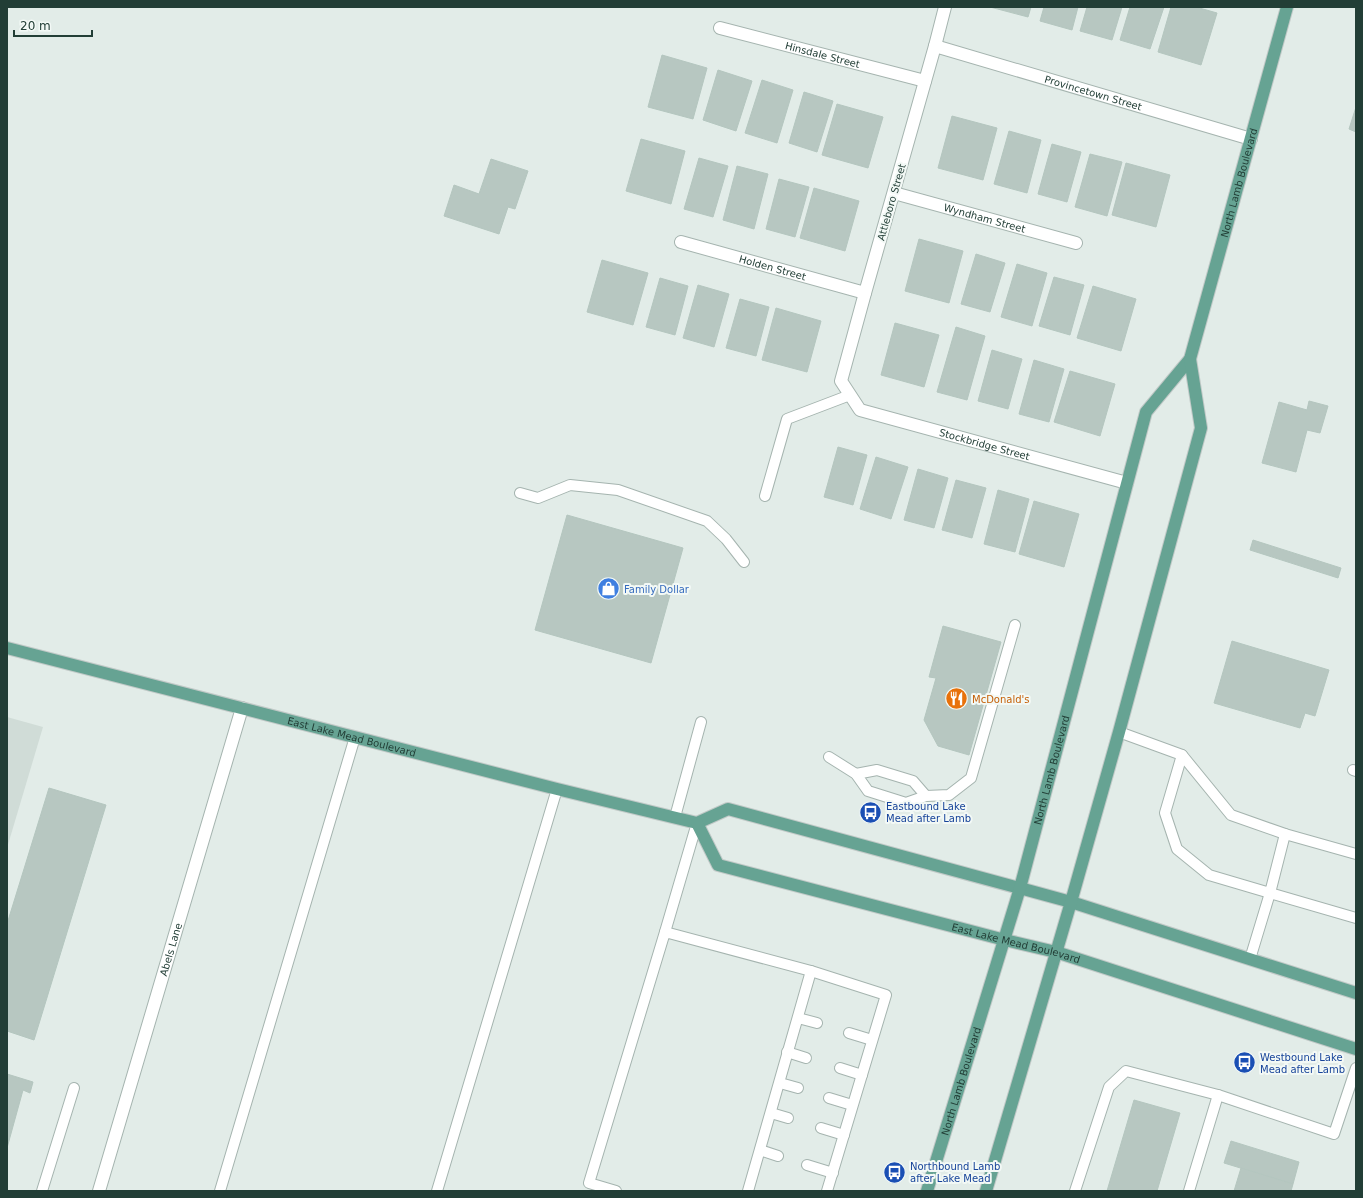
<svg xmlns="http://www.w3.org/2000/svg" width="1363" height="1198" viewBox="0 0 1363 1198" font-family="'DejaVu Sans',sans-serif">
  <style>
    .built { fill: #d0dcd7 }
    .building { fill: #b7c7c1; stroke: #b4c6bf }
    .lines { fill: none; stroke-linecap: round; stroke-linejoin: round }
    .service-casing { stroke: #a5b4af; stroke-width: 12 }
    .minor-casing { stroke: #a5b4af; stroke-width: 14 }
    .primary-casing { stroke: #c1c9c7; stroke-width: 14 }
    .service { stroke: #fff; stroke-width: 10 }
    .minor { stroke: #fff; stroke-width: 12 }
    .primary { stroke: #66a393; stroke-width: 12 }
    .labels { text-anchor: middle; stroke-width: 4; stroke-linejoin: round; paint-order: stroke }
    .street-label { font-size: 10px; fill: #223e36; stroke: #f3f9f6 }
    .shop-label { font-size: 10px; fill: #366cbe; stroke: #f3f9f6; text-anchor: start }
    .food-label { font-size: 10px; fill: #c56008; stroke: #f3f9f6; text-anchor: start }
    .transit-label { font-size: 10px; fill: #164399; stroke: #f3f9f6; text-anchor: start }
  </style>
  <rect width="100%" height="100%" fill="#e2ece8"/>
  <!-- built -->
  <polygon class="built" points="7,717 43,727 7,848"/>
  <!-- building -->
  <g class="building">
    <polygon points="990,7 1031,7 1028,17"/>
    <polygon points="1044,7 1078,7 1072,30 1040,21"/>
    <polygon points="1087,7 1122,7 1112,40 1080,31"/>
    <polygon points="1130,7 1164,7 1150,49 1120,40"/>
    <polygon points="1171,7 1196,7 1217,13 1201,65 1158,52"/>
    <polygon points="662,55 707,68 693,119 648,107"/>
    <polygon points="718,70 752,81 736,131 703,120"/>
    <polygon points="762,80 793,90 777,143 745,133"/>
    <polygon points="804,92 833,101 817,152 789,143"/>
    <polygon points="837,104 883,117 868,168 822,155"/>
    <polygon points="1356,107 1356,132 1349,129"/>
    <polygon points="952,116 997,128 983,180 938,168"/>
    <polygon points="1009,131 1041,140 1027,193 994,184"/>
    <polygon points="641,139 685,151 671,204 626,191"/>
    <polygon points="1052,144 1081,152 1067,202 1038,194"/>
    <polygon points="1090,154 1122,162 1107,216 1075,207"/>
    <polygon points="699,158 728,166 713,217 684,209"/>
    <polygon points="491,159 528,171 515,209 508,207 499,234 444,216 454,185 479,194"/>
    <polygon points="1126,163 1170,175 1156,227 1112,215"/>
    <polygon points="737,166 768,174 754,229 723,220"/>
    <polygon points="779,179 809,187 795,237 766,229"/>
    <polygon points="814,188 859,201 845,251 800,238"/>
    <polygon points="919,239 963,251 949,303 905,291"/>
    <polygon points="976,254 1005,263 990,312 961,304"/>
    <polygon points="602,260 648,273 633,325 587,312"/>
    <polygon points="1017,264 1047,273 1032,326 1001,317"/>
    <polygon points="1054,277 1084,285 1070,335 1039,326"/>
    <polygon points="660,278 688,286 675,335 646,327"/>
    <polygon points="698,285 729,294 714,347 683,338"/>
    <polygon points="1093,286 1136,299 1121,351 1077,338"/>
    <polygon points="740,299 769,307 756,356 726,348"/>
    <polygon points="776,308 821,321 807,372 762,360"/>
    <polygon points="895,323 939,335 924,387 881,375"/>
    <polygon points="956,327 985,336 967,400 937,392"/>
    <polygon points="992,350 1022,359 1008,409 978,401"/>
    <polygon points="1034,360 1064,369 1049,422 1019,414"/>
    <polygon points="1070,371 1115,384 1100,436 1054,422"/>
    <polygon points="1309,401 1328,406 1320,433 1307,430 1296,472 1262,463 1279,402 1307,410"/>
    <polygon points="838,447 867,455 853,505 824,497"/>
    <polygon points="876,457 908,467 891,519 860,509"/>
    <polygon points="918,469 948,478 934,528 904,520"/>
    <polygon points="956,480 986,488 972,538 942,530"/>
    <polygon points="998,490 1029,499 1015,552 984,544"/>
    <polygon points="1034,501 1079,514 1064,567 1019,554"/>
    <polygon points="567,515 683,548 651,663 535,630"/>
    <polygon points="1253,540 1341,568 1338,578 1250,550"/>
    <polygon points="943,626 1001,642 969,755 938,746 924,720 936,678 929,677"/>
    <polygon points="1232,641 1329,670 1315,716 1305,713 1300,728 1214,703"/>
    <polygon points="49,788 106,805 34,1040 7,1031 7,924"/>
    <polygon points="7,1074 33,1082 30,1093 23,1090 7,1148"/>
    <polygon points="1134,1100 1180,1113 1157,1191 1107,1191"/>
    <polygon points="1231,1141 1299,1162 1293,1184 1224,1163"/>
    <polygon points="1241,1168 1293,1184 1291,1191 1234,1191"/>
  </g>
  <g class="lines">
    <defs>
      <g id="service">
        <polyline points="520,493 538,498 570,485 618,490 707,521 726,539 744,562"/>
        <polyline points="765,496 787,419 850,395"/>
        <polyline points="1119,732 1182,755 1165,813 1177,849 1209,875 1270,893 1285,834 1356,854"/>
        <polyline points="1182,755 1231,815 1285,834"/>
        <polyline points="829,757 856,774 868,791 906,803 926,796 949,795 971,778 1015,625"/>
        <polyline points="1353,770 1356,771"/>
        <polyline points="856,774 877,770 913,781 926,796"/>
        <polyline points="675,817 701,722"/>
        <polyline points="665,932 697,823"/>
        <polyline points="1250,959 1270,893 1356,918"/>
        <polyline points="798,1018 817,1023"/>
        <polyline points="849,1033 872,1040"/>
        <polyline points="787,1052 806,1058"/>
        <polyline points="840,1068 862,1075"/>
        <polyline points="780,1083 798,1088"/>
        <polyline points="829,1098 852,1105"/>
        <polyline points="771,1113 788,1118"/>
        <polyline points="821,1128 844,1135"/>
        <polyline points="760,1150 778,1156"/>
        <polyline points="807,1165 833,1173"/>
        <polyline points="42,1191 74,1088"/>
        <polyline points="220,1191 355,737"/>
        <polyline points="437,1191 557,789"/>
        <polyline points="616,1191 589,1183 665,932 811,971 886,995 827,1191"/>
        <polyline points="748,1191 811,971"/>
        <polyline points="1075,1191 1109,1087 1126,1071 1218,1095"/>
        <polyline points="1189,1191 1218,1095 1334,1134 1356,1068"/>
      </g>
      <g id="minor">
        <path id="s1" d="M945,7l-10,39 -70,247 -24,88 19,29 267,73"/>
        <path id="s2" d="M720,28l205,53"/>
        <path id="s3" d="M935,46l316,93"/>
        <path id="s4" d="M894,193l182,50"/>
        <path id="s5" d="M681,242l184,51"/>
        <path id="s6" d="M99,1191l143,-483"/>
      </g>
      <g id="primary">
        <path id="s7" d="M7,648l550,141 140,34 31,-14 343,93 285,91"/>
        <path id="s8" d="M697,823l21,42 287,75 51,12 300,97"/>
        <path id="s9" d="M927,1191l93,-303 126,-476 44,-53 97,-352"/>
        <polyline points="986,1191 1071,902 1119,732 1201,428 1190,359"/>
      </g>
    </defs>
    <!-- service casing -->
    <use href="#service" class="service-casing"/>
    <!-- minor casing -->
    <use href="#minor" class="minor-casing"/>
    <!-- primary casing -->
    <use href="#primary" class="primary-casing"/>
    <!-- service -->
    <use href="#service" class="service"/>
    <!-- minor -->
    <use href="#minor" class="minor"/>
    <!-- primary -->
    <use href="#primary" class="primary"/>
  </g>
  <!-- icons -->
  <defs>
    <symbol id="shop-disc" viewBox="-11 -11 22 22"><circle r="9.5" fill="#3f7fe0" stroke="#f3f9f6"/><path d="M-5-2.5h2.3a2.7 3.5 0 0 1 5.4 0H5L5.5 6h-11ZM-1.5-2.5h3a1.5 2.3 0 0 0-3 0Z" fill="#fff"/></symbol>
    <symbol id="restaurant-disc" viewBox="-11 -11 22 22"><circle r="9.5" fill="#e8710a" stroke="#f3f9f6"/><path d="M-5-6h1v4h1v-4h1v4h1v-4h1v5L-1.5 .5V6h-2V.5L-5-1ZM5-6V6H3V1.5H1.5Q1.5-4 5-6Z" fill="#fff"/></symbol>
    <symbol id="bus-disc" viewBox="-11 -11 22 22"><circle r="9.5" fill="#1a4fb4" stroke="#f3f9f6"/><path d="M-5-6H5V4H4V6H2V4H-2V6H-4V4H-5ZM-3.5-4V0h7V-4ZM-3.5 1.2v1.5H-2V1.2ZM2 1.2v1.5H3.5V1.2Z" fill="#fff"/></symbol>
  </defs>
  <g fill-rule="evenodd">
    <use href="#shop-disc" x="596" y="576" width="25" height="25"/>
    <use href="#restaurant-disc" x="944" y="686" width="25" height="25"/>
    <use href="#bus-disc" x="858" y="800" width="25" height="25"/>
    <use href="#bus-disc" x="1232" y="1050" width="25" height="25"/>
    <use href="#bus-disc" x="882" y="1160" width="25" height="25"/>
  </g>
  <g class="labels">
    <!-- street labels -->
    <g class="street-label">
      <text dy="4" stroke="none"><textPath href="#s2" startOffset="106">Hinsdale Street</textPath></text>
      <text dy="4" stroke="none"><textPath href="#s3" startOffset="165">Provincetown Street</textPath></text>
      <text dy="4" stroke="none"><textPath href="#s9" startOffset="1061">North Lamb Boulevard</textPath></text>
      <text transform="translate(891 202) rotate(-74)" y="4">Attleboro Street</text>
      <text dy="4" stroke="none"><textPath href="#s4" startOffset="94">Wyndham Street</textPath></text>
      <text dy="4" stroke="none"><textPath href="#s5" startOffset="95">Holden Street</textPath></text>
      <text dy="4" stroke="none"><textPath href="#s1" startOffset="552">Stockbridge Street</textPath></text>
      <text dy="4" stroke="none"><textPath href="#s7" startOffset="356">East Lake Mead Boulevard</textPath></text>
      <text dy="4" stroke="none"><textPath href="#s9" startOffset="439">North Lamb Boulevard</textPath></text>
      <text dy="4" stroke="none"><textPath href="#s8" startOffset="355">East Lake Mead Boulevard</textPath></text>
      <text dy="4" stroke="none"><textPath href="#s6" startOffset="252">Abels Lane</textPath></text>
      <text dy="4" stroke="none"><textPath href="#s9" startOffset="115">North Lamb Boulevard</textPath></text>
    </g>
    <!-- shop labels -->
    <g class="shop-label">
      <text x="624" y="593">Family Dollar</text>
    </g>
    <!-- food labels -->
    <g class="food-label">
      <text x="972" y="703">McDonald's</text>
    </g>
    <!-- transit labels -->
    <g class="transit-label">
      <text x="886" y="810">Eastbound Lake<tspan x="886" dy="12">Mead after Lamb</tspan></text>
      <text x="1260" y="1061">Westbound Lake<tspan x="1260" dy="12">Mead after Lamb</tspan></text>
      <text x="910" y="1170">Northbound Lamb<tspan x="910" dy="12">after Lake Mead</tspan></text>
    </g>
  </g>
  <!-- border -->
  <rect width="1363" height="1198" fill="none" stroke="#223e36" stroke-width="16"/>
  <!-- scale -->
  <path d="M14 30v6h78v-6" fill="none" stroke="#223e36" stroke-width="2"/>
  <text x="20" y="30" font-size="12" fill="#223e36" stroke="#f3f9f6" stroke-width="3" paint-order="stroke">20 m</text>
</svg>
